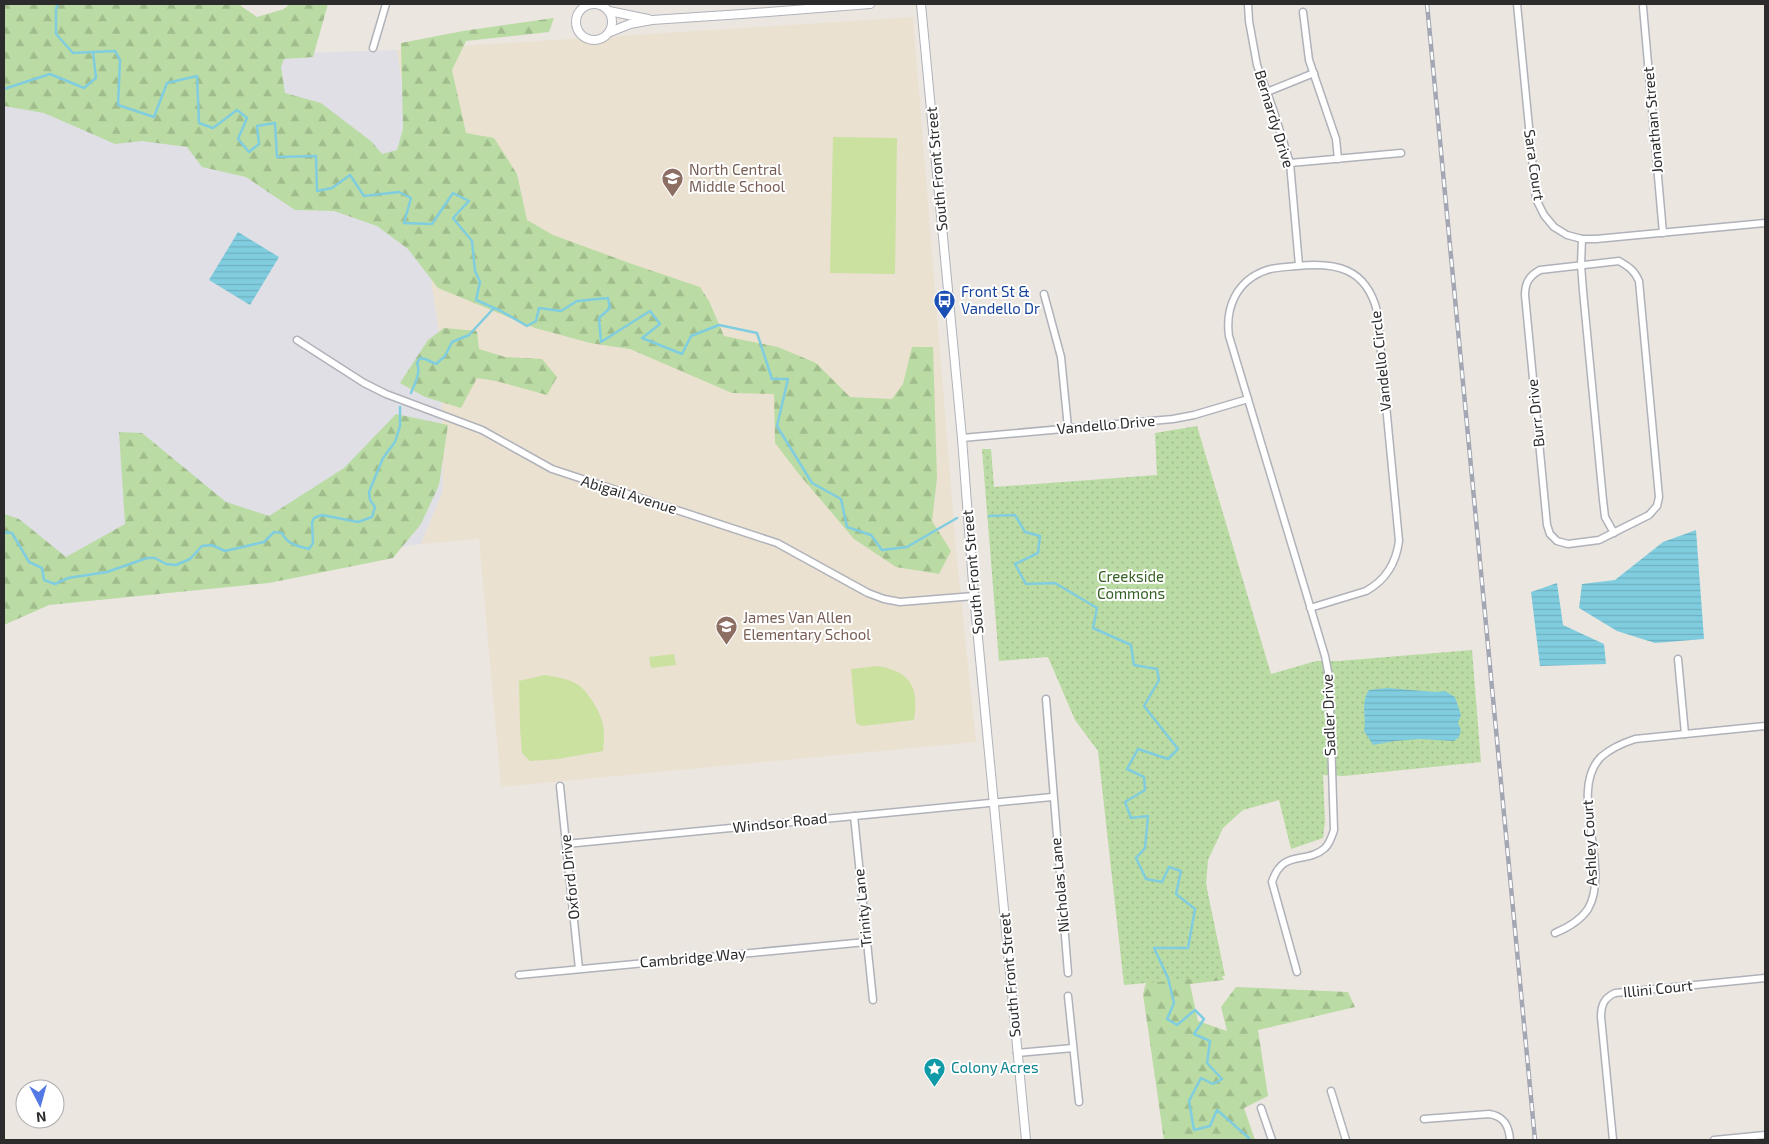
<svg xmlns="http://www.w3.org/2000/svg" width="1769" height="1144" viewBox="0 0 1769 1144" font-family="'Exo 2',sans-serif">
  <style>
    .industrial { fill: #e0dfe5 }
    .education { fill: #ebe1d1 }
    .forest { fill: url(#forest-firs) }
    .park { fill: url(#park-dots) }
    .pitch { fill: #cae1a0 }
    .water { fill: url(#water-rules) }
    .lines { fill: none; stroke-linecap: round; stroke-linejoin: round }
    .stream { stroke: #80cde0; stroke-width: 2.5 }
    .minor-casing { stroke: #b0b2ba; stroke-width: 9 }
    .tertiary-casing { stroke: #b0b2ba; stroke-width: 10 }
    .minor { stroke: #fff; stroke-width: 6 }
    .tertiary { stroke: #fff; stroke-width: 8 }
    .rail-casing { stroke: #a3a6b3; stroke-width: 4.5 }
    .rail { stroke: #fff; stroke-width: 2.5; stroke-dasharray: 8; stroke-linecap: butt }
    .labels { text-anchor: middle; stroke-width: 4; stroke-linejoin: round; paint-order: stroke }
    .street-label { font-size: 15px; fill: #2c2c2c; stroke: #fff }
    .education-label { font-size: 15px; fill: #785e54; stroke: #fff; text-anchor: start }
    .transit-label { font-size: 15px; fill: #164399; stroke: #fff; text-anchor: start }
    .park-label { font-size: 15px; fill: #356124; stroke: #fff }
    .culture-label { font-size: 15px; fill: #0d838f; stroke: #fff; text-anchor: start }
  </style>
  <defs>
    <pattern id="forest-firs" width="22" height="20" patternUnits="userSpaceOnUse" patternTransform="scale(1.25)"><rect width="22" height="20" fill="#badba3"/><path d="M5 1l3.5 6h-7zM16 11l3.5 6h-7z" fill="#a0bc8c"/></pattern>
    <pattern id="park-dots" width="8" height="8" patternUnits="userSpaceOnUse" patternTransform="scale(1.25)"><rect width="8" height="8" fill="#badba3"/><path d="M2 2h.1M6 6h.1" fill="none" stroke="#a0bc8c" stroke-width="1.8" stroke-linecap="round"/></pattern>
    <pattern id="water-rules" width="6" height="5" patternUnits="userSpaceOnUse" patternTransform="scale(1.25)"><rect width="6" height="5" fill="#80cde0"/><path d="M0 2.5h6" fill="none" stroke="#6fb0c0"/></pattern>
  </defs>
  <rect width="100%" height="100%" fill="#ebe6e0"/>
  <!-- industrial -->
  <polygon class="industrial" points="397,50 441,346 443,491 421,544 4,605 4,73 103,60"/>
  <!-- education -->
  <polygon class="education" points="913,17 956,549 976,742 501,787 479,539 421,544 443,491 441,346 397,50"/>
  <!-- forest -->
  <g class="forest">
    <polygon points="4,4 241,4 241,6 257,17 284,9 290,4 328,4 313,57 284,59 281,67 285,93 321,103 372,142 382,154 397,150 403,129 401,43 463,31 554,18 549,32 466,41 452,70 466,133 494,138 517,174 527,220 553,235 632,264 700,287 709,301 724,336 778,347 816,363 850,397 892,399 903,384 912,347 933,347 937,478 932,521 951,551 939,574 896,567 854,539 798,473 775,443 774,394 732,393 630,349 590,343 535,328 438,288 408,249 377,226 334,211 295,210 246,177 202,167 187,147 142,141 115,144 44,113 4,106"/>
    <polygon points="444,328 477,331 479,349 505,357 542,359 557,377 547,395 496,381 477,378 461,408 425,397 400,383 428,340"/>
    <polygon points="396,414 448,425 439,485 421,524 393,558 269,583 49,605 4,625 4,514 19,519 66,557 125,524 119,432 142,433 226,502 269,516 344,468"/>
    <polygon points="1123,767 1192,793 1220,972 1224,980 1190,984 1198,1021 1227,1031 1221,1007 1236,987 1348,992 1355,1007 1258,1030 1268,1096 1244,1108 1255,1140 1164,1140 1143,994 1150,968"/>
  </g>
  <!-- park -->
  <polygon class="park" points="1197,426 1271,674 1316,661 1339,661 1472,650 1481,762 1344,776 1323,775 1325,822 1323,838 1291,849 1279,800 1243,810 1223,828 1208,860 1206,884 1225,976 1124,985 1098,751 1075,720 1048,657 999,661 982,449 991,449 994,487 1157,475 1155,433"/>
  <!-- pitch -->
  <g class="pitch">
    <polygon points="833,137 897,138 895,274 830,273"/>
    <polygon points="674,654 676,665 651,668 649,657"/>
    <path d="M878,666c33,6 41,21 36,54l-52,6 -6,-3 -5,-54z"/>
    <path d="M545,675c10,2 21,3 30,8 6,3 10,8 14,13 14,20 17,32 14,55l-45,8 -28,2 -8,-8 -2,-25 -1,-47z"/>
  </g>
  <!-- water -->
  <g class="water">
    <polygon points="238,232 279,257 250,305 209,280"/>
    <polygon points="1696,530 1704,639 1655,643 1617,631 1579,608 1582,584 1615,580 1663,542"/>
    <polygon points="1557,583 1563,625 1604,644 1606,664 1540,666 1531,592"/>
    <path d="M1387,688l48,4 10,-1 10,6 6,18 -3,8 3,7 -2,7 -5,4 -34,-2 -25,2 -22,4 -9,-14c3,-14 -4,-28 5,-41z"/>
  </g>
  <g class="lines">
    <!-- stream -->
    <g class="stream">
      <polyline points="58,4 56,9 56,34 73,53 93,52"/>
      <polyline points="4,89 50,74 84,88 96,78 93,52 115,51 120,60 118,105 154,117 167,83 197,76 199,123 213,128 237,110 247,118 238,139 249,152 259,144 257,126 275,123 277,157 316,156 317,191 332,188 350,175 364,196 399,192 411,198 404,223 432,224 453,193 469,201 453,218 472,241 475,271 480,282 476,300 501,311 527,326 536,321 539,308 561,311 577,301 608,298 610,308 599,318 601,342 650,311 660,324 642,338 682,354 691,336 719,325 757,333 772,379 788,379 777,426 812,483 841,499 847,527 871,535 882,550 907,547 957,518"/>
      <path d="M411,393c4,-10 10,-20 6,-30l3,-5 5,1 11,5 9,-8 7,-14 17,-7 25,-27"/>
      <polyline points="989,516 1015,515 1025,532 1040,536 1038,553 1015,564 1026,584 1055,583 1097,608 1093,628 1131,645 1134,665 1157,669 1159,680 1144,706 1178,749 1168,759 1138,749 1127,769 1144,777 1145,790 1125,802 1131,818 1148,816 1145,848 1136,858 1146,879 1162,882 1169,867 1181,871 1176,894 1195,909 1188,948 1154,948 1168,978 1174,1003 1167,1019 1177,1025 1195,1010 1204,1019 1194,1034 1210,1041 1207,1063 1222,1079 1213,1084 1201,1078 1189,1101 1194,1130 1210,1126 1217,1110 1249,1138 1247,1140"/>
      <path d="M4,532l8,1 17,29 13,6 2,12 11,4 13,-6 39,-6 40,-14h8l11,6 10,1 14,-6 12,-13 10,-1 13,6 39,-9 10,-10 8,1c5,11 15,13 27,16l4,-6 -1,-20 2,-5 8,-3 36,7 14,-5 3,-10 -5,-7 -1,-8 14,-34 12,-16 5,-16v-19"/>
    </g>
    <defs>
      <g id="minor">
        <polyline points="1248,4 1249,21 1257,65 1273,109 1290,163 1299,265"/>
        <polyline points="1517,4 1536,199 1544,215 1554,227 1567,235 1582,239 1596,239 1765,223"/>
        <polyline points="1643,7 1663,233"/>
        <polyline points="1303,12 1309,60 1336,139 1338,159"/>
        <polyline points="373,48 386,4"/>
        <polyline points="1267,92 1314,73"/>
        <polyline points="1290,163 1401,153"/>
        <polyline points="1582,239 1581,265 1583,291 1603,500 1605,517 1614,533"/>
        <path d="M1619,261c10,6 15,9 20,20l20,216 -2,9 -8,9 -50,25 -31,4 -11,-3 -7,-7 -3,-9 -22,-230c0,-12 4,-19 15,-25z"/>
        <polyline points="1044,294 1061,357 1068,428"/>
        <polyline points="297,340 364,383 386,394 482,430 552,469 777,543 868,593 884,599 900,602 974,596"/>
        <polyline points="962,438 1173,419 1194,415 1248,399"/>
        <polyline points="1678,659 1685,734"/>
        <polyline points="1046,699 1068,973"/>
        <polyline points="560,786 579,969"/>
        <polyline points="854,816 873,1000"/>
        <polyline points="566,844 1052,797"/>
        <path d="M1555,933c12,-5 25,-12 33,-24 24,-41 -21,-118 13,-152 10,-9 22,-14 34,-18l130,-13"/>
        <path d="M1297,972l-25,-90c11,-34 34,-17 53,-34 5,-5 7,-12 9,-18l-5,-153 -4,-21 -96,-320c-4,-29 8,-56 38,-66 9,-3 20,-3 30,-4 39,-4 69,2 80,45l22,230c-3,23 -13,39 -33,50l-56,17"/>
        <polyline points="519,975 866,942"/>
        <polyline points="1068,996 1079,1102"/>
        <polyline points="1017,1053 1073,1048"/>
        <polyline points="1331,1091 1346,1140"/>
        <polyline points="1261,1108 1272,1140"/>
        <path d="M1424,1119l65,-5c15,2 20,12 21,26"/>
        <path d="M1613,1140l-12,-123c0,-12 3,-19 14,-24l150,-15"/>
        <polyline points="1714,1140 1765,1135"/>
      </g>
      <g id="tertiary">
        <circle cx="594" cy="22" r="18"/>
        <polyline points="921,4 962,438 974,596 1026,1140"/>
        <polyline points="609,11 648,19"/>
        <polyline points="610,32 630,24 652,20 742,14 870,4"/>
      </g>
    </defs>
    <!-- minor casing -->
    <use href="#minor" class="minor-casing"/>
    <!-- tertiary casing -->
    <use href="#tertiary" class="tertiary-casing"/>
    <!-- minor -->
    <use href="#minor" class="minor"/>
    <!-- tertiary -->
    <use href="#tertiary" class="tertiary"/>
    <defs>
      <polyline id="rail" points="1427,4 1535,1140"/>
    </defs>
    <!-- rail casing -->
    <use href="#rail" class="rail-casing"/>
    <!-- rail -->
    <use href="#rail" class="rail"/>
  </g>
  <!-- icons -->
  <defs>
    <symbol id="school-pin" viewBox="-11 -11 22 30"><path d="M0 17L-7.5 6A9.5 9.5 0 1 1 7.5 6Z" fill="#8d6e63" stroke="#fff"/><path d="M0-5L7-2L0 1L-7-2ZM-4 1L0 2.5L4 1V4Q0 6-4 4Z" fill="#fff"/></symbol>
    <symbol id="bus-pin" viewBox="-11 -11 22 30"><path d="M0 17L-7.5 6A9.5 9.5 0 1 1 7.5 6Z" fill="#1a4fb4" stroke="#fff"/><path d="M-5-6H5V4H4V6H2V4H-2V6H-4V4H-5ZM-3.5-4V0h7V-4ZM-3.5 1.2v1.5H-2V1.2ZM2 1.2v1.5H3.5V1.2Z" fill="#fff"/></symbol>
    <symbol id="sight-pin" viewBox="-11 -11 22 30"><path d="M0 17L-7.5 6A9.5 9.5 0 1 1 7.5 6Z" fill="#0f9aa8" stroke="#fff"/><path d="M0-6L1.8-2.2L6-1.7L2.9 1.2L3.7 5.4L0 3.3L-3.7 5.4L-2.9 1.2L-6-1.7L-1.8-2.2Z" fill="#fff"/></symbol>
  </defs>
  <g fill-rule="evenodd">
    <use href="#school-pin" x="660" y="166" width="25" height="34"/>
    <use href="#bus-pin" x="932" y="288" width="25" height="34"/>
    <use href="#school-pin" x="714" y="614" width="25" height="34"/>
    <use href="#sight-pin" x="922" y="1056" width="25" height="34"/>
  </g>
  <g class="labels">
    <!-- street labels -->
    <g class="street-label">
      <text transform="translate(1274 119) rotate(73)" y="5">Bernardy Drive</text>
      <text transform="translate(1653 120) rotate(-95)" y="5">Jonathan Street</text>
      <text transform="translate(1534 165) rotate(82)" y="5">Sara Court</text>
      <text transform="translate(937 169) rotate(-95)" y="5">South Front Street</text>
      <text transform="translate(1381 361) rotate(-96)" y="5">Vandello Circle</text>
      <text transform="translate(1536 413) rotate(-96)" y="5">Burr Drive</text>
      <text transform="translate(1106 425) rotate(-5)" y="5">Vandello Drive</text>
      <text transform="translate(629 495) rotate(17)" y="5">Abigail Avenue</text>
      <text transform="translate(973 572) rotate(-95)" y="5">South Front Street</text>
      <text transform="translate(1329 715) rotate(-92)" y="5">Sadler Drive</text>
      <text transform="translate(780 823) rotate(-6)" y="5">Windsor Road</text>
      <text transform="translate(1590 843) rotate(-93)" y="5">Ashley Court</text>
      <text transform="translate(570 877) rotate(-96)" y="5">Oxford Drive</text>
      <text transform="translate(1060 885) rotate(-95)" y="5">Nicholas Lane</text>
      <text transform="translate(863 908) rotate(-96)" y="5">Trinity Lane</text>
      <text transform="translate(693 958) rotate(-5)" y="5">Cambridge Way</text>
      <text transform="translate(1010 975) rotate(-95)" y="5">South Front Street</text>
      <text transform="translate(1658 989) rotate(-6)" y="5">Illini Court</text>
    </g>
    <!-- education labels -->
    <g class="education-label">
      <text x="689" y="175">North Central<tspan x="689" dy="17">Middle School</tspan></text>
      <text x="743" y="623">James Van Allen<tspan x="743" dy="17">Elementary School</tspan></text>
    </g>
    <!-- transit labels -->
    <g class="transit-label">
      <text x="961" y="297">Front St &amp;<tspan x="961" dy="17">Vandello Dr</tspan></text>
    </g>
    <!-- park labels -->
    <g class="park-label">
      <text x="1131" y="582">Creekside<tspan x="1131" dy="17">Commons</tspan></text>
    </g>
    <!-- culture labels -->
    <g class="culture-label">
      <text x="951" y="1073">Colony Acres</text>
    </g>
  </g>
  <!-- border -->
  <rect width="1769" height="1144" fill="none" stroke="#2c2c2c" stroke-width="10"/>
  <!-- north arrow -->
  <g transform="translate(40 1104) rotate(174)"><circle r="24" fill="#ffffff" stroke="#ababab"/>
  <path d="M0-4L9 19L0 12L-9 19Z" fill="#5479e4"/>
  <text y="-8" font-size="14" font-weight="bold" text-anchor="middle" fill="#2c2c2c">N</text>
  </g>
</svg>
